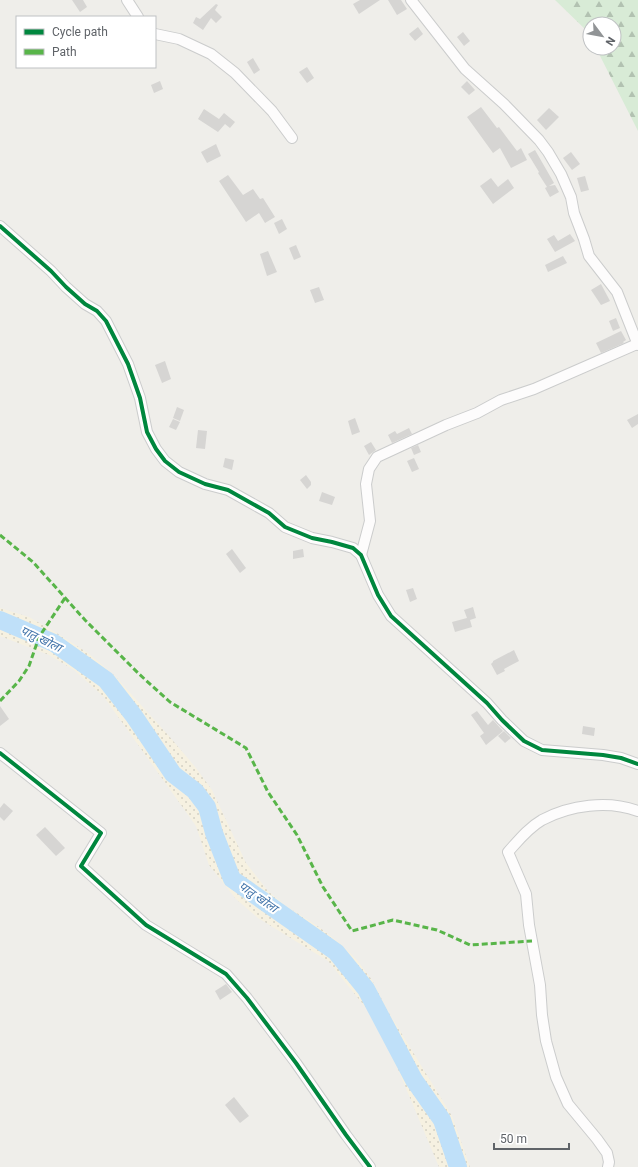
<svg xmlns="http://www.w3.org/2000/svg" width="638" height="1167" viewBox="0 0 638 1167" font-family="Roboto,'Noto Sans Devanagari',sans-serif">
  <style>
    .forest { fill: url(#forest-firs) }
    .sand { fill: url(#sand-dots) }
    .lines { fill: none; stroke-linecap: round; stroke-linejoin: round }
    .river { stroke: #bfe0f9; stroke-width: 18 }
    .building { fill: #d6d5d3 }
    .minor-casing { stroke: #cbcccc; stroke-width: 12 }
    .minor { stroke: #fdfcfc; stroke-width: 10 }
    .quiet { stroke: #58b549; stroke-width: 3; stroke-dasharray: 6 3; stroke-linecap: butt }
    .cycleway-casing { stroke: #fff; stroke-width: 6 }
    .cycleway { stroke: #00873e; stroke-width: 4 }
    .labels { text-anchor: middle; stroke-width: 4; stroke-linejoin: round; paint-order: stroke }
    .water-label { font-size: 12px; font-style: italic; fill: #4174aa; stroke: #fff }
  </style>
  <defs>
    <pattern id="forest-firs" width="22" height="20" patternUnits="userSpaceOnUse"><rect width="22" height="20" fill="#d8ebd6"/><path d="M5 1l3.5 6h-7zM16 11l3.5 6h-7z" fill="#b2c2b1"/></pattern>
    <pattern id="sand-dots" width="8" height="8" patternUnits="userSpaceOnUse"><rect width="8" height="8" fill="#f6f1e1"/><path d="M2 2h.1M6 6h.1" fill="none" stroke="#d5d1c4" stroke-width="1.8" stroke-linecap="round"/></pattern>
  </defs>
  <rect width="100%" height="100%" fill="#efeeea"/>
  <!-- forest -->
  <polygon class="forest" points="555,0 638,0 638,131 596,48 614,48 614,24 590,24 590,37 587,31"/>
  <!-- sand -->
  <polygon class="sand" points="0,608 29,617 55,632 88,653 114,675 169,736 196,768 212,790 246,863 268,891 286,906 319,927 342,945 357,960 372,980 389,1013 452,1116 470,1167 439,1167 400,1074 375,1019 328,961 258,918 236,899 209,865 196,826 104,697 74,670 49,655 0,636"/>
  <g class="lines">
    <!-- river -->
    <polyline class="river" points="0,620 54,643 106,680 134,716 173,774 195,791 207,807 214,833 232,879 336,952 366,989 414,1080 442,1120 458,1167"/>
  </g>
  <!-- building -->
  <g class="building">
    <polygon points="72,0 83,0 87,7 80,12"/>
    <polygon points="360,0 380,0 359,14 353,4"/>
    <polygon points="388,0 401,0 407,9 397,15"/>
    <polygon points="216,4 218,5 215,10 222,17 216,23 211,18 203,30 193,23 196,17 200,19"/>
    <polygon points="418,27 423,34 415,41 409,34"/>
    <polygon points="463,32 470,41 464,46 457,37"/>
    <polygon points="253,58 260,70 254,74 247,62"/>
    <polygon points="307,67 314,78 307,83 299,72"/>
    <polygon points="160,81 163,89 154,93 151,85"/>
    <polygon points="467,81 475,90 469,95 461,87"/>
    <polygon points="481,107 497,128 499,127 517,151 521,148 527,160 511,168 500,148 493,153 467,117"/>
    <polygon points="549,108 559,117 546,130 537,120"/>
    <polygon points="204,109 219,119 224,113 235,122 230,128 225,124 218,132 198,119"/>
    <polygon points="216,144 221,156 207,163 201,152"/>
    <polygon points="535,150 554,183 549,186 555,185 559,192 550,197 545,188 547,187 538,173 539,172 528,154"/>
    <polygon points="571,152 580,164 572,170 563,158"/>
    <polygon points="228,175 243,195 253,189 260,199 263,198 275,217 265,223 259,213 246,222 219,181"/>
    <polygon points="585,176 589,190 581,192 577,178"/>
    <polygon points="491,178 498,187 508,179 514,188 493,204 480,186"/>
    <polygon points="282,219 287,229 279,234 274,223"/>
    <polygon points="570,234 575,241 555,252 547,239 554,235 558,241"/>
    <polygon points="296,245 301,257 294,260 289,248"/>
    <polygon points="268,251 277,272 267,276 260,254"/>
    <polygon points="563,256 567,263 548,272 545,265"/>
    <polygon points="601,284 610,301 601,305 591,290"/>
    <polygon points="319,287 324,300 315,303 310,290"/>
    <polygon points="616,318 620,328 613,331 609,321"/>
    <polygon points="621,331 626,340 623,342 624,343 601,353 596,343"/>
    <polygon points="165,361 171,379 162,383 155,365"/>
    <polygon points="177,407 184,410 180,421 173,418"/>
    <polygon points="638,414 638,424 632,428 627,420"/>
    <polygon points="355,418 360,432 352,435 348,421"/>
    <polygon points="173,419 180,422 176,430 169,427"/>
    <polygon points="409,428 412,434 392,443 388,435 395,431 397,434"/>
    <polygon points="198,430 207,431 205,449 196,448"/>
    <polygon points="371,442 376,450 369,455 364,446"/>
    <polygon points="418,445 421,452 414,455 411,448"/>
    <polygon points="225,458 234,460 232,470 223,467"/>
    <polygon points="414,458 419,469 412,472 407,461"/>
    <polygon points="306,475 311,482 311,485 307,489 300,480"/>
    <polygon points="322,492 335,497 332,505 319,501"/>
    <polygon points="232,549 246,568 240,573 226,554"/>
    <polygon points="303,549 304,557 293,559 293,551"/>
    <polygon points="413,588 417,599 410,602 406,590"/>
    <polygon points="473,607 476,618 470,620 472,627 455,632 452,622 467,618 464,610"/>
    <polygon points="514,650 519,661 504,669 505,671 497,675 491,664 493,662 493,661"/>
    <polygon points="0,706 9,719 0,726"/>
    <polygon points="477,711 488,725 493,720 503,731 486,745 480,736 484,733 471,715"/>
    <polygon points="583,726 595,728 594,736 582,734"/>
    <polygon points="504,731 511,738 505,743 498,736"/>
    <polygon points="4,803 13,811 4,821 0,817 0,808"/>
    <polygon points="45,827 65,848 56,856 36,835"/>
    <polygon points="226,984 232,992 220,1000 215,991"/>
    <polygon points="234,1097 249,1116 240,1123 225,1105"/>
  </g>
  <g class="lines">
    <defs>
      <g id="minor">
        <polyline points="127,0 138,17"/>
        <polyline points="411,0 465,69 504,104 539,140 548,152 561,174 571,197 574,213 584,239 589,256 617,292 638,345"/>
        <polyline points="155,34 179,39 211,54 235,73 272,111 292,138"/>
        <polyline points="0,226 51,271 66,287 85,304 97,311 106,321 128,364 140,398 147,432 156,449 165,461 179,472 205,484 228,490 269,513 285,527 312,538 332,542 353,548 361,555 378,595 391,616 487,703 502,720 524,741 542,750 603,755 621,758 638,764"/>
        <polyline points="361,555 370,521 366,484 369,469 377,457 446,425 477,413 501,400 534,389 637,344"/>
        <polyline points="0,753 101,833 81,866 146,925 226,974 247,998 296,1063 346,1135 370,1167"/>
        <path d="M608,1167l1,-5 -2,-9 -10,-14 -29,-35 -12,-27 -10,-36 -4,-26 -2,-30 -11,-60 -3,-31 -18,-42c10,-11 20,-24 34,-32 28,-15 66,-20 96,-9"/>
      </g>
    </defs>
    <!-- minor casing -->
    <use href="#minor" class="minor-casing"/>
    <!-- minor -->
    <use href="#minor" class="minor"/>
    <!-- quiet -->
    <g class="quiet">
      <polyline points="0,535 33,562 85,620 139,674 170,702 246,748 268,792 297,835 323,887 352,931 393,920 437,930 470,945 532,941"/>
      <polyline points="0,701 19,681 29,666 39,637 65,598"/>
    </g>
    <defs>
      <g id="cycleway">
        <polyline points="0,226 51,271 66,287 85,304 97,311 106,321 128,364 140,398 147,432 156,449 165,461 179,472 205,484 228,490 269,513 285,527 312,538 332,542 353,548 361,555 378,595 391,616 487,703 502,720 524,741 542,750 603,755 621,758 638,764"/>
        <polyline points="0,753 101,833 81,866 146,925 226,974 247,998 296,1063 346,1135 370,1167"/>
      </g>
    </defs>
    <!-- cycleway casing -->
    <use href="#cycleway" class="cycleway-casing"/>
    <!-- cycleway -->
    <use href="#cycleway" class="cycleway"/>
  </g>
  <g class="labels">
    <!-- water labels -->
    <g class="water-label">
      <text transform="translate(41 639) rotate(26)" y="4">पातु खोला</text>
      <text transform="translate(258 897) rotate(35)" y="4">पातु खोला</text>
    </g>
  </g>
  <!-- legend -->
  <rect x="16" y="16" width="140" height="52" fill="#ffffff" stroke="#bfc1c3"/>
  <rect x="24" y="29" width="20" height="6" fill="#00873e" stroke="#bfc1c3"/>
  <text x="52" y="36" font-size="12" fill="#5f6368">Cycle path</text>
  <rect x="24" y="49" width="20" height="6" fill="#58b549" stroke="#bfc1c3"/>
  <text x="52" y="56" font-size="12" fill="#5f6368">Path</text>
  <!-- north arrow -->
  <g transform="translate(602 36) rotate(122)"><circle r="19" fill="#ffffff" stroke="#bfc1c3"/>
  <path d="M0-3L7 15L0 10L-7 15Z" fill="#919496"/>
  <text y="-6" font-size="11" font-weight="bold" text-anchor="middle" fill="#5f6368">N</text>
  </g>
  <!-- scale -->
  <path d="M494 1143v6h75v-6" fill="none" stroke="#5f6368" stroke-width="2"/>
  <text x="500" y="1143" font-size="12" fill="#5f6368" stroke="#ffffff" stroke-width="3" paint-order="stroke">50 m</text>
</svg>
